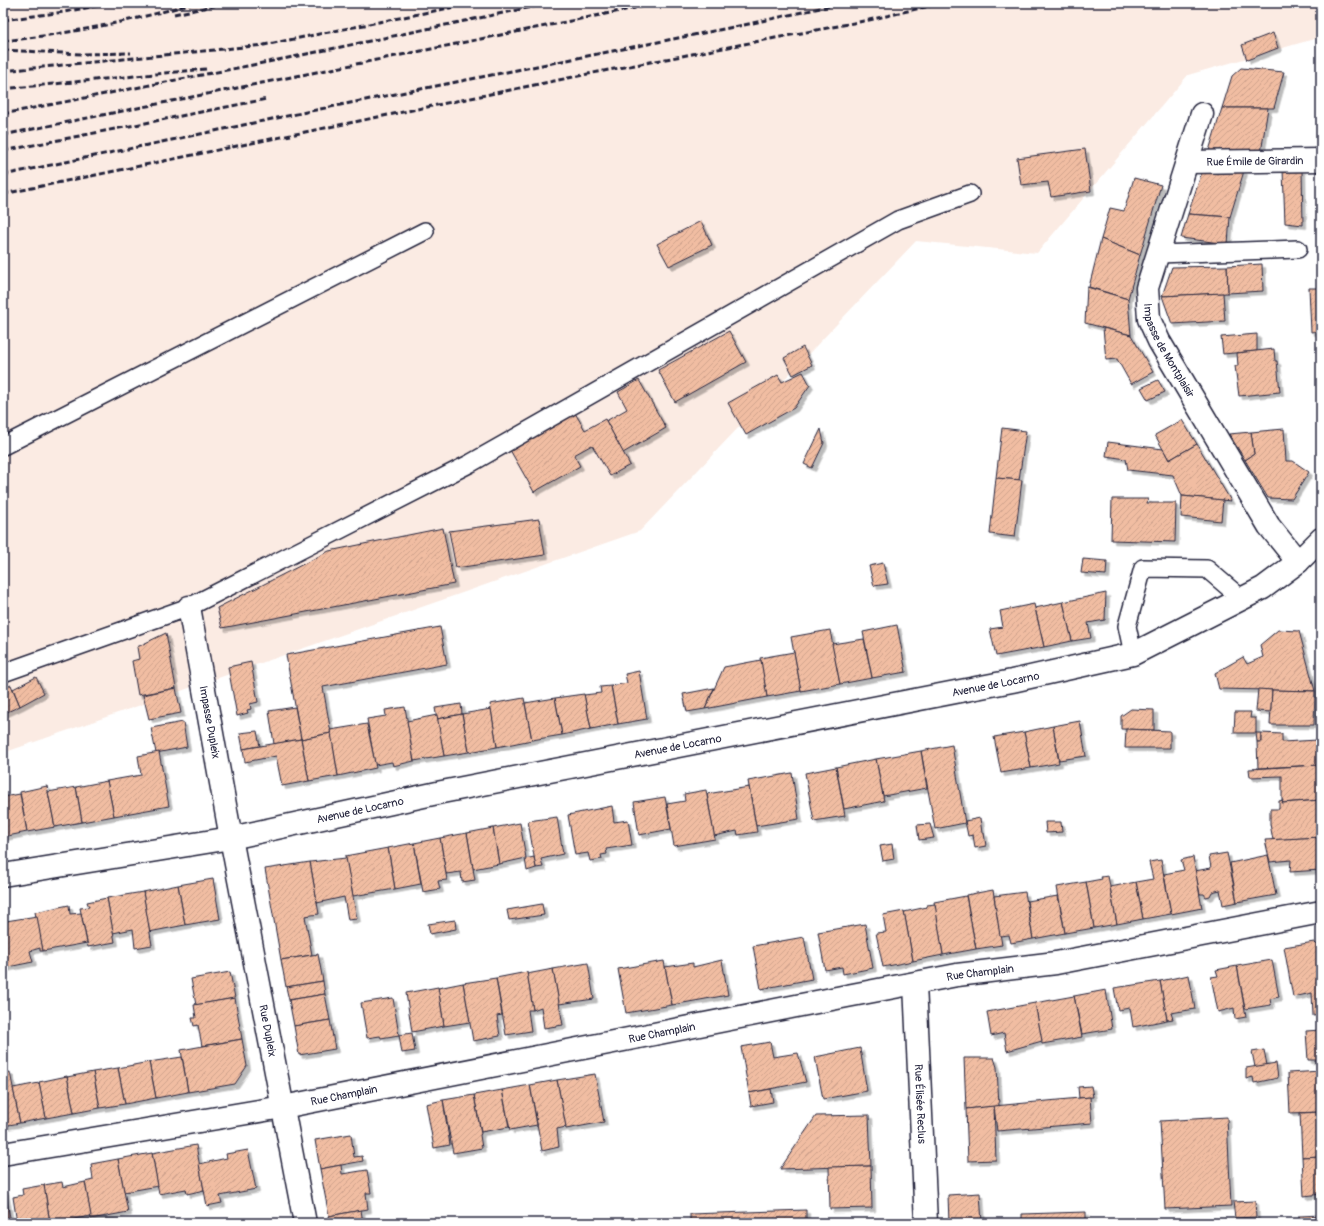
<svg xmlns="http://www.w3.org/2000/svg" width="1324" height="1226" viewBox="0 0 1324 1226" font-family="Pangolin,sans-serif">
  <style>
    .built { fill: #fbebe3 }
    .building { fill: url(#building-hatch); stroke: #22223b; filter: url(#shadow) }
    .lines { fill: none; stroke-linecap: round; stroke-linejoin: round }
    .lane-casing { stroke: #22223b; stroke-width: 20 }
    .street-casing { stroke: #22223b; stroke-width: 25 }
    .secondary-casing { stroke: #22223b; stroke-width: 25 }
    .lane { stroke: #fff; stroke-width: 17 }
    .street { stroke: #fff; stroke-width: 22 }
    .secondary { stroke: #fff; stroke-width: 22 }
    .rail { stroke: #22223b; stroke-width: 3; stroke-dasharray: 6 3; stroke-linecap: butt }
    .labels { text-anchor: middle; stroke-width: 3.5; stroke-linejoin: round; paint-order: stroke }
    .street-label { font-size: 11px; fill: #22223b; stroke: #fff }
  </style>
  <defs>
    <pattern id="building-hatch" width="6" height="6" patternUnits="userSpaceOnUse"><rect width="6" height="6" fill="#f1bda2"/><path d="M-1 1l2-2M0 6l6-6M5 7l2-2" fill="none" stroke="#cea28c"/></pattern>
    <filter id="shadow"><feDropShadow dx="3.5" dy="3.5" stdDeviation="0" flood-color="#0004"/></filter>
  </defs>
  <rect width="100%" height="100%" fill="#fff"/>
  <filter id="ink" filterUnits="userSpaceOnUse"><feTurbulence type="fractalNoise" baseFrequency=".025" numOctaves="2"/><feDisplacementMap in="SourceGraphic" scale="8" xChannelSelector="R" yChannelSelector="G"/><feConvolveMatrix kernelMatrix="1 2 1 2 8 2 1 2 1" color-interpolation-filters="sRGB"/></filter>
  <g filter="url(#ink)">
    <!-- built -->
    <polygon class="built" points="3,3 1321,3 1321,37 1188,75 1037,253 916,241 640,531 3,753"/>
    <!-- building -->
    <g class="building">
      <polygon points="1273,33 1278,48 1247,60 1242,45"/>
      <polygon points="1241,68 1284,72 1274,108 1222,108 1232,76"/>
      <polygon points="1222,108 1268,108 1261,153 1208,154"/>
      <polygon points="1085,149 1091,191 1051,197 1048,182 1021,185 1017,158"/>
      <polygon points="1203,169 1244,171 1230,217 1188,214"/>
      <polygon points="1283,170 1302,170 1303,225 1285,223"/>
      <polygon points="1134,178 1161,185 1140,255 1101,239 1110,208 1124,211"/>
      <polygon points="1188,214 1230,217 1228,244 1181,238"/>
      <polygon points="701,221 712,245 669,266 657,244"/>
      <polygon points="1101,239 1140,255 1128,299 1089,287"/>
      <polygon points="1262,264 1263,291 1228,293 1227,266"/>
      <polygon points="1227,266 1228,293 1162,296 1172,267"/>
      <polygon points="1087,287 1128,299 1131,335 1085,323"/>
      <polygon points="1309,288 1321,288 1321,331 1311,332"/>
      <polygon points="1223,293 1225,321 1172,324 1162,296"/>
      <polygon points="1103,328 1131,335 1153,372 1131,384 1117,359 1106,360"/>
      <polygon points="729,331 746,362 675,402 658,370"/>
      <polygon points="1257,334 1257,351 1223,354 1221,337"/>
      <polygon points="803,347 812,365 793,375 784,358"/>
      <polygon points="1274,349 1275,361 1277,361 1280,392 1239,396 1235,366 1238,366 1237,353"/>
      <polygon points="803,372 810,385 794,408 746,435 728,403 778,375 782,382"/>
      <polygon points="639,380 666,428 623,453 606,421 627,409 618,392"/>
      <polygon points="1158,380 1165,392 1148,400 1141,388"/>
      <polygon points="575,413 585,430 605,419 630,465 610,476 592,445 574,455 580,466 534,492 510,450"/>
      <polygon points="1182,420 1197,444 1169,460 1155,435"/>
      <polygon points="1002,428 1026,431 1019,480 996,478"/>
      <polygon points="821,429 824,443 812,468 804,464"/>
      <polygon points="1284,429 1286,461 1293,461 1309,472 1292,499 1268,498 1245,460 1254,454 1251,432"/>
      <polygon points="1251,432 1254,454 1245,460 1229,434"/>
      <polygon points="1108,442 1163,449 1169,460 1197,444 1231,501 1182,496 1173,475 1128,470 1126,459 1106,456"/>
      <polygon points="996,478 1022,480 1015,537 990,534"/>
      <polygon points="1182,496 1223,500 1221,521 1181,517"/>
      <polygon points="1112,499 1148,499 1147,503 1176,503 1175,542 1111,540"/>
      <polygon points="539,519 545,555 456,568 449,531"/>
      <polygon points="443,528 454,584 222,628 217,608 329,551"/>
      <polygon points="1083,559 1107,561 1106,575 1081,573"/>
      <polygon points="883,563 888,584 874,586 869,566"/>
      <polygon points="1106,593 1105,620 1088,623 1091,638 1072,641 1063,602"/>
      <polygon points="1063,602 1072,641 1044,647 1035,608"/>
      <polygon points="1034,604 1044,647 996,656 990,629 1003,627 1000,611"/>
      <polygon points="897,625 906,672 872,678 863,632"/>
      <polygon points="440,627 447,664 323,687 331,733 301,739 286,655"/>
      <polygon points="830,630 840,684 801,691 791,637"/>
      <polygon points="1278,630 1299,631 1315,691 1219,689 1215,673 1243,657 1247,664 1263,657 1260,645"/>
      <polygon points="166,633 176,688 138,695 132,661 139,659 137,647"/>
      <polygon points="864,639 872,678 840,684 832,644"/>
      <polygon points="794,652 801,691 767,697 760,658"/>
      <polygon points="761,660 767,697 705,709 724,667"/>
      <polygon points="251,662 258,702 250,704 251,709 247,710 248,713 237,716 228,667"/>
      <polygon points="639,671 647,719 618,724 611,686 627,683 625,674"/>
      <polygon points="36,677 44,693 20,706 13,689"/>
      <polygon points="11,685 20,706 3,714 3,689"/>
      <polygon points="611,686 618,724 591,729 584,695 601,693 600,687"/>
      <polygon points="176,688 181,713 149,719 143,695"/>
      <polygon points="714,688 705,709 687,712 683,694"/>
      <polygon points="1258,689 1272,690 1271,712 1256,711"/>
      <polygon points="1272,690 1315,691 1314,725 1270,725"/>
      <polygon points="584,694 591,729 562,735 555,698"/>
      <polygon points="524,698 532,740 497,747 490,704"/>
      <polygon points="555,698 562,735 532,740 525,703"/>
      <polygon points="461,704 462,714 437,719 435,708"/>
      <polygon points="295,707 301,739 274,744 269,711"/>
      <polygon points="405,707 414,761 393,766 392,762 375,765 367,719 386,716 385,710"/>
      <polygon points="491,709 497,747 469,752 462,714"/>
      <polygon points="1131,709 1154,710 1154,730 1121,729 1121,716"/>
      <polygon points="1235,712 1251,712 1250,718 1256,718 1256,733 1234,733"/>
      <polygon points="462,714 469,752 444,756 437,719"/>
      <polygon points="437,715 444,756 414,761 407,721"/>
      <polygon points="1080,721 1086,756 1059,760 1053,726"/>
      <polygon points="183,722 187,747 156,753 151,728"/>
      <polygon points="367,724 376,768 338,776 330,730"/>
      <polygon points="1053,726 1059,763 1031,768 1024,732"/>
      <polygon points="1126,729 1170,731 1170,748 1125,748"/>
      <polygon points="257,731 260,746 243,749 240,733"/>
      <polygon points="1024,732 1031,768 1001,773 994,737"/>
      <polygon points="331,733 338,776 309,781 301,739"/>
      <polygon points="1256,733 1261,733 1261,742 1257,742"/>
      <polygon points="1261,733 1282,734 1282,742 1318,740 1320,765 1258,768 1257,742 1261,742"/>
      <polygon points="301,739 309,781 282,786 276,756 245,762 243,749"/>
      <polygon points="952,745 965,823 935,829 921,751"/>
      <polygon points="921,751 927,788 883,796 876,759"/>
      <polygon points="159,752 169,806 114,816 107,781 141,775 138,756"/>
      <polygon points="876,759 884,801 844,809 836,767"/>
      <polygon points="1320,765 1321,800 1282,803 1282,776 1250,777 1249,769"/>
      <polygon points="836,767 845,816 814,821 805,773"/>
      <polygon points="792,773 799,819 756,826 748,781"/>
      <polygon points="107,781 114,816 82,822 76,787"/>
      <polygon points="47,786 55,827 27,832 20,792"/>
      <polygon points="76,787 82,822 55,827 48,792"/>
      <polygon points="749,787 757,832 738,835 737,831 714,836 707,794"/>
      <polygon points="706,790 715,839 674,846 667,804 685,801 684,794"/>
      <polygon points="20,794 27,832 3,837 3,797"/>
      <polygon points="665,797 671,829 639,835 634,802"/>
      <polygon points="1283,800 1282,803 1321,800 1321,837 1273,840 1270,824 1270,809 1279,809 1279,801"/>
      <polygon points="612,806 614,822 628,820 632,845 606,849 607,854 601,855 602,859 590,861 588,853 575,855 568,815"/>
      <polygon points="557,817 563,854 541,859 543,867 536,868 528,821"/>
      <polygon points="980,818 982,833 984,833 986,846 975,848 973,835 968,836 965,821"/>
      <polygon points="1045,822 1061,822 1062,832 1046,833"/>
      <polygon points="520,823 526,858 499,864 493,828"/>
      <polygon points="930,824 934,838 919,840 917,825"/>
      <polygon points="493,828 499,864 473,869 467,833"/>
      <polygon points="467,833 475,880 462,882 461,872 446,874 440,838"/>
      <polygon points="1321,837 1321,870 1290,872 1291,860 1270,862 1265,840"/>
      <polygon points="440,838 447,880 438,881 440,889 423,892 414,843"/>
      <polygon points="414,843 421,884 395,889 388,848"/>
      <polygon points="892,844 894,859 883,861 880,846"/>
      <polygon points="388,848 395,889 353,896 345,856"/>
      <polygon points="1227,853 1237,902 1223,905 1220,890 1212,892 1210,896 1206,897 1204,894 1200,894 1195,871 1211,868 1209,856"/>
      <polygon points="1268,855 1276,895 1237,902 1230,863"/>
      <polygon points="534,857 536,868 527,871 525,859"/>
      <polygon points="1193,857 1202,908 1171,914 1164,874 1184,870 1181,860"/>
      <polygon points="346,858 357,919 348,920 344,897 317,903 310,862"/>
      <polygon points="1161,860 1171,914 1143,919 1136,882 1153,879 1149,862"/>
      <polygon points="310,862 319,914 305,916 312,955 281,960 265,869"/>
      <polygon points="1108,876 1117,924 1094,928 1086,882 1102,879 1101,877"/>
      <polygon points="213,879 220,919 185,925 178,885"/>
      <polygon points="1086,882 1094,928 1065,933 1057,887"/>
      <polygon points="1136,882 1143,919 1117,924 1110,887"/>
      <polygon points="178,885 185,925 149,932 143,892"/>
      <polygon points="993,890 1002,945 976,949 966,895"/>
      <polygon points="143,892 152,945 135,948 133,929 113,933 107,898"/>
      <polygon points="1025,892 1033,939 1011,943 1009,935 1000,936 994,896"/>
      <polygon points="966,896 976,949 943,955 934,902"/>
      <polygon points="1058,896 1065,933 1033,939 1027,901"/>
      <polygon points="107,898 115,942 88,947 80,908 89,907 87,902"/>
      <polygon points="542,904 544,915 509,920 507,910"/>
      <polygon points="935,904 943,955 913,961 904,912 927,907 927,905"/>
      <polygon points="69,905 70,914 81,913 87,943 43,951 35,912"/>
      <polygon points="904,911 913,961 883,967 876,933 886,932 883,915"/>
      <polygon points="37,916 43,951 40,951 40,948 30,951 33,962 3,968 3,925 7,924 6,921"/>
      <polygon points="455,920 456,929 430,934 428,924"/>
      <polygon points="865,924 873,968 843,974 842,967 825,970 818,932"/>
      <polygon points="804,937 812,979 761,989 753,946"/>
      <polygon points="1314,942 1321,948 1321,1015 1313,1016 1312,993 1293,997 1284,947"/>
      <polygon points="318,954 323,981 286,987 281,960"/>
      <polygon points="722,960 728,995 672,1005 665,967 693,963 693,967"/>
      <polygon points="1272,960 1279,997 1270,999 1271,1005 1245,1009 1237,966"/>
      <polygon points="664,961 672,1005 626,1013 618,969"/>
      <polygon points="588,963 594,999 559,1004 553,969"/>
      <polygon points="1237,966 1246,1017 1235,1019 1234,1008 1218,1012 1211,977 1218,976 1216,970"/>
      <polygon points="553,969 563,1025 544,1028 541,1007 533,1010 527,974"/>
      <polygon points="230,972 235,998 196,1005 191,979"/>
      <polygon points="527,972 533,1010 528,1010 531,1031 506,1035 496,978"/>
      <polygon points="1189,975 1195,1009 1171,1013 1173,1019 1167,1020 1160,981"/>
      <polygon points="496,978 502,1015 497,1016 500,1036 473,1041 463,983"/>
      <polygon points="323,981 325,994 289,1000 286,987"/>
      <polygon points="1160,981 1167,1020 1133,1027 1130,1008 1118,1010 1114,988"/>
      <polygon points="463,983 470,1022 444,1026 438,988"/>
      <polygon points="438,987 444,1026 412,1032 406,993"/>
      <polygon points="1106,990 1112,1029 1082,1034 1074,996"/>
      <polygon points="325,994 330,1020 294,1026 289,1000"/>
      <polygon points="1074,996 1082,1037 1042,1044 1035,1003"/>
      <polygon points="235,998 242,1039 202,1046 198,1025 194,1026 192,1018 196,1018 194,1005"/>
      <polygon points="393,998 399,1035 381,1038 380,1036 367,1038 361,1003"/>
      <polygon points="1035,1003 1042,1041 1007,1051 1004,1033 991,1036 987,1012"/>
      <polygon points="330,1020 335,1049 299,1055 294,1026"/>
      <polygon points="1321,1030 1321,1060 1308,1060 1306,1031"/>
      <polygon points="412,1033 415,1051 402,1053 399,1035"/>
      <polygon points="242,1039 247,1066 235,1084 188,1092 181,1050"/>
      <polygon points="770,1042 773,1057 798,1053 806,1082 749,1093 741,1047"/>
      <polygon points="860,1048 867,1091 823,1099 815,1057"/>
      <polygon points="1264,1050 1267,1065 1255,1067 1252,1052"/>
      <polygon points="182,1057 188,1092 156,1098 149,1062"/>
      <polygon points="964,1058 994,1058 997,1067 999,1106 966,1109"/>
      <polygon points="149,1062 156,1098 125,1104 118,1068"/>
      <polygon points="1276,1063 1278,1078 1254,1083 1253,1077 1246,1079 1246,1068"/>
      <polygon points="118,1068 125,1104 100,1108 93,1072"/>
      <polygon points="1321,1071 1321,1112 1290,1113 1288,1073"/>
      <polygon points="10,1072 20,1123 3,1126 3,1073"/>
      <polygon points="93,1072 100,1108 74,1113 67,1077"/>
      <polygon points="595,1074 604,1122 566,1129 557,1080"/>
      <polygon points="67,1076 74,1113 46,1118 39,1082"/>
      <polygon points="557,1080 566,1127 557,1129 559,1147 542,1151 530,1085"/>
      <polygon points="39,1083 46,1118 20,1123 13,1088"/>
      <polygon points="530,1085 537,1125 510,1130 502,1090"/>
      <polygon points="1091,1086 1093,1097 1079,1098 1078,1087"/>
      <polygon points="771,1089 773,1102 751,1106 749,1093"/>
      <polygon points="502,1090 509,1127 481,1132 474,1095"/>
      <polygon points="474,1095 481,1134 480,1135 482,1148 453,1153 443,1100"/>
      <polygon points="1090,1097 1092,1123 997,1131 994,1106"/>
      <polygon points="443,1100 450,1145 434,1148 426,1104"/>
      <polygon points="994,1106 996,1160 968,1161 966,1109"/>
      <polygon points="1321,1112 1321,1156 1302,1157 1300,1113"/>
      <polygon points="869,1115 871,1166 780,1169 816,1116"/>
      <polygon points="1227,1117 1231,1206 1165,1209 1160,1121"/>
      <polygon points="351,1134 354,1157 362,1156 363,1161 320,1169 315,1140"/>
      <polygon points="196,1145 204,1190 187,1194 186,1189 159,1194 152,1153"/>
      <polygon points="248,1150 256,1189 220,1196 222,1203 207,1206 199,1164 227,1158 226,1154"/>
      <polygon points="152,1153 158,1186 124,1192 118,1159"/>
      <polygon points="1321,1156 1321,1197 1321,1194 1304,1196 1302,1157"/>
      <polygon points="118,1159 128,1212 91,1219 85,1182 93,1180 91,1164"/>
      <polygon points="341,1165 342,1174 367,1170 371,1193 366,1193 368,1209 329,1216 320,1169"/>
      <polygon points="871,1166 872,1208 830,1209 829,1167"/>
      <polygon points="62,1182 63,1187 85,1182 91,1216 50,1223 44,1185"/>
      <polygon points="44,1185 50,1223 17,1223 13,1197 23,1195 22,1189"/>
      <polygon points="3,1190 5,1190 11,1223 3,1223"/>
      <polygon points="980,1193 982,1223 949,1223 948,1195"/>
      <polygon points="1255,1201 1256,1217 1235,1218 1233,1202"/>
      <polygon points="361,1210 363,1223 330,1223 329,1216"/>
      <polygon points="806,1210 806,1223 690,1223 690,1214"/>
      <polygon points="1086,1212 1086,1223 1022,1223 1022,1214"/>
      <polygon points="1321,1215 1321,1223 1299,1223 1299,1216"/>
    </g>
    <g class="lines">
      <defs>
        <g id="lane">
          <polyline points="1159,254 1298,249"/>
          <polyline points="3,446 425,231"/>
          <polyline points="1133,654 1127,626 1143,568 1207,569 1242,599"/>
          <polyline points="3,673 189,607 471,463 898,220 970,194"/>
        </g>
        <g id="street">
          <path id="s1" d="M1202,114l-55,174 2,31 10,22 110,185 29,36"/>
          <path id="s2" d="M1188,162l133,-2"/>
          <path id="s3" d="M189,607l42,231 74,385"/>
          <path id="s4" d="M915,984l11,239"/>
          <path id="s5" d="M3,1154l280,-47 564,-111 110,-21 99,-12 265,-51"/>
        </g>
        <g id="secondary">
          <path id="s6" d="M3,875l228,-37 211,-46 570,-111 121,-27 130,-66 35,-26 23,-23"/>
        </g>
      </defs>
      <!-- lane casing -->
      <use href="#lane" class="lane-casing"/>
      <!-- street casing -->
      <use href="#street" class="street-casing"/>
      <!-- secondary casing -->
      <use href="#secondary" class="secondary-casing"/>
      <!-- lane -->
      <use href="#lane" class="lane"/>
      <!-- street -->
      <use href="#street" class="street"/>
      <!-- secondary -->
      <use href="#secondary" class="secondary"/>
      <!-- rail -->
      <g class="rail">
        <polyline points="174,14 228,3"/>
        <polyline points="3,20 64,12 112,3"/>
        <path d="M3,41c64,-7 128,-19 190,-38"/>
        <polyline points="3,50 82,54 131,53"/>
        <polyline points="3,71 264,45 474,3"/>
        <polyline points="3,89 206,69"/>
        <polyline points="3,114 288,58 551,3"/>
        <polyline points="3,135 660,3"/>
        <polyline points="3,151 267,99"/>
        <polyline points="3,175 335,106 744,25 843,3"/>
        <polyline points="3,194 588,74 869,20 942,3"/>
      </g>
    </g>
  </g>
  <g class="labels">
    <!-- street labels -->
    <g class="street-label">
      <text dy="4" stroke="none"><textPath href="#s2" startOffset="67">Rue Émile de Girardin</textPath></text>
      <text dy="4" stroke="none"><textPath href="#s1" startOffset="250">Impasse de Montplaisir</textPath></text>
      <text dy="4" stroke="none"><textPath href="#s6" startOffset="1011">Avenue de Locarno</textPath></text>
      <text dy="4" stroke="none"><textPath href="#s3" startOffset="117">Impasse Dupleix</textPath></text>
      <text dy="4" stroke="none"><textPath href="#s6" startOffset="687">Avenue de Locarno</textPath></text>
      <text dy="4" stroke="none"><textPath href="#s6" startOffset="363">Avenue de Locarno</textPath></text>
      <text dy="4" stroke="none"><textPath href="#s5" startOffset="994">Rue Champlain</textPath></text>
      <text dy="4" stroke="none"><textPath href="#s3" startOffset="431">Rue Dupleix</textPath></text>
      <text dy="4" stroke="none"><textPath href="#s5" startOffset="670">Rue Champlain</textPath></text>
      <text dy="4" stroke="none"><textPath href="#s5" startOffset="346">Rue Champlain</textPath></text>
      <text dy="4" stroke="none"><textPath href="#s4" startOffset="120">Rue Élisée Reclus</textPath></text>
    </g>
  </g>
  <!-- margin -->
  <rect width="1324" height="1226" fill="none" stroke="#fff" stroke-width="16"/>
  <rect x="8" y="8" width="1308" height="1210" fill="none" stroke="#22223b" stroke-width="1.5" filter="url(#ink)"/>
</svg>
